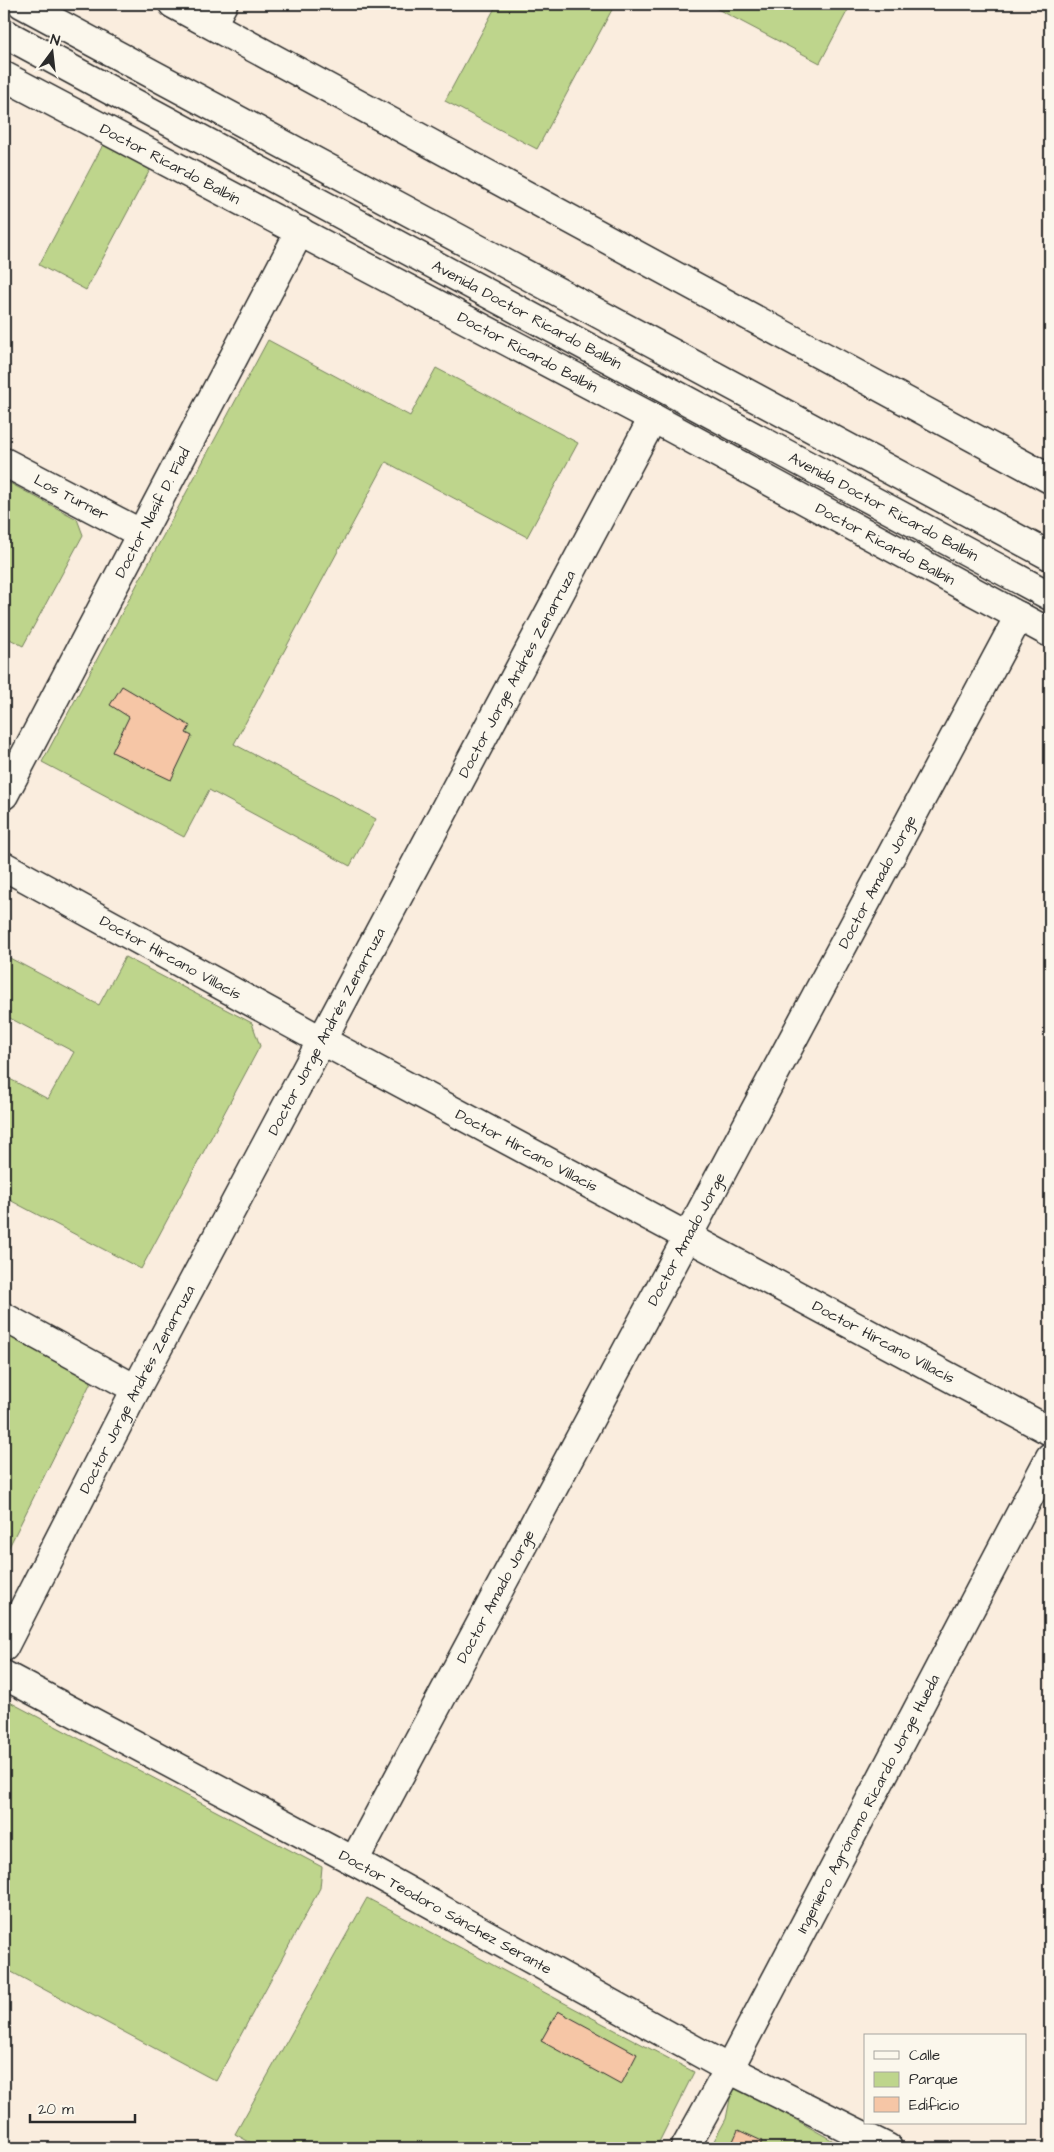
<svg xmlns="http://www.w3.org/2000/svg" width="1054" height="2152" viewBox="0 0 1054 2152" font-family="'Architects Daughter',sans-serif">
  <style>
    .green { fill: #bed58c; stroke: #74805c }
    .building { fill: #f6c6a6; stroke: #2b2b2b }
    .lines { fill: none; stroke-linecap: round; stroke-linejoin: round }
    .minor-casing { stroke: #2b2b2b; stroke-width: 31 }
    .tertiary-casing { stroke: #2b2b2b; stroke-width: 31 }
    .secondary-casing { stroke: #2b2b2b; stroke-width: 31 }
    .minor { stroke: #fbf7ec; stroke-width: 28 }
    .tertiary { stroke: #fbf7ec; stroke-width: 28 }
    .secondary { stroke: #fbf7ec; stroke-width: 28 }
    .labels { text-anchor: middle; stroke-width: 4; stroke-linejoin: round; paint-order: stroke }
    .street-label { font-size: 15px; fill: #2b2b2b; stroke: #fbf7ec }
  </style>
  <rect width="100%" height="100%" fill="#faedde"/>
  <filter id="ink" filterUnits="userSpaceOnUse"><feTurbulence type="fractalNoise" baseFrequency=".02" numOctaves="2"/><feDisplacementMap in="SourceGraphic" scale="10" xChannelSelector="R" yChannelSelector="G"/><feConvolveMatrix kernelMatrix="1 2 1 2 8 2 1 2 1" color-interpolation-filters="sRGB"/></filter>
  <g filter="url(#ink)">
    <!-- green -->
    <g class="green">
      <polygon points="497,4 615,4 537,149 445,101"/>
      <polygon points="708,4 851,4 820,63"/>
      <polygon points="104,143 151,168 86,290 39,265"/>
      <polygon points="268,340 410,416 436,368 578,443 527,537 386,462 234,744 376,819 350,866 209,790 184,837 42,762"/>
      <polygon points="4,480 77,519 83,535 23,646 4,636"/>
      <polygon points="4,955 99,1005 125,957 252,1023 260,1046 141,1269 4,1197 4,1076 48,1099 74,1052 4,1015"/>
      <polygon points="4,1328 94,1376 4,1557"/>
      <polygon points="4,1699 322,1867 320,1888 216,2081 4,1968"/>
      <polygon points="367,1898 694,2072 656,2148 260,2148 235,2134"/>
      <polygon points="736,2086 846,2148 710,2148 726,2119 731,2094"/>
    </g>
    <!-- building -->
    <g class="building">
      <polygon points="122,686 190,726 186,733 192,736 171,780 112,752 129,717 110,705"/>
      <polygon points="558,2011 637,2054 621,2085 541,2041"/>
      <polygon points="738,2130 762,2141 759,2148 730,2148"/>
    </g>
    <g class="lines">
      <defs>
        <g id="minor">
          <polyline points="212,24 223,4"/>
          <path id="s1" d="M4,462l136,71"/>
          <path id="s2" d="M4,795l296,-564"/>
          <path id="s3" d="M4,866l317,174 729,391"/>
          <polyline points="4,1317 136,1389"/>
          <path id="s4" d="M4,1647l132,-258 517,-971"/>
          <path id="s5" d="M4,1675l350,186 375,208 159,79"/>
          <path id="s6" d="M354,1861l665,-1245"/>
          <path id="s7" d="M685,2148l44,-79 321,-612"/>
        </g>
        <g id="tertiary">
          <polyline points="173,4 1050,479"/>
          <path id="s8" d="M4,76l649,342 397,215"/>
        </g>
        <g id="secondary">
          <polyline points="22,4 1050,556"/>
          <path id="s9" d="M4,33l1046,563"/>
        </g>
      </defs>
      <!-- minor casing -->
      <use href="#minor" class="minor-casing"/>
      <!-- tertiary casing -->
      <use href="#tertiary" class="tertiary-casing"/>
      <!-- secondary casing -->
      <use href="#secondary" class="secondary-casing"/>
      <!-- minor -->
      <use href="#minor" class="minor"/>
      <!-- tertiary -->
      <use href="#tertiary" class="tertiary"/>
      <!-- secondary -->
      <use href="#secondary" class="secondary"/>
    </g>
  </g>
  <g class="labels">
    <!-- street labels -->
    <g class="street-label">
      <text dy="5" stroke="none"><textPath href="#s8" startOffset="188">Doctor Ricardo Balbín</textPath></text>
      <text dy="5" stroke="none"><textPath href="#s9" startOffset="594">Avenida Doctor Ricardo Balbín</textPath></text>
      <text dy="5" stroke="none"><textPath href="#s8" startOffset="592">Doctor Ricardo Balbín</textPath></text>
      <text dy="5" stroke="none"><textPath href="#s1" startOffset="76">Los Turner</textPath></text>
      <text dy="5" stroke="none"><textPath href="#s9" startOffset="999">Avenida Doctor Ricardo Balbín</textPath></text>
      <text dy="5" stroke="none"><textPath href="#s2" startOffset="319">Doctor Nasif D. Fiad</textPath></text>
      <text dy="5" stroke="none"><textPath href="#s8" startOffset="998">Doctor Ricardo Balbín</textPath></text>
      <text dy="5" stroke="none"><textPath href="#s4" startOffset="1100">Doctor Jorge Andrés Zenarruza</textPath></text>
      <text dy="5" stroke="none"><textPath href="#s6" startOffset="1110">Doctor Amado Jorge</textPath></text>
      <text dy="5" stroke="none"><textPath href="#s3" startOffset="190">Doctor Hircano Villacís</textPath></text>
      <text dy="5" stroke="none"><textPath href="#s4" startOffset="695">Doctor Jorge Andrés Zenarruza</textPath></text>
      <text dy="5" stroke="none"><textPath href="#s3" startOffset="595">Doctor Hircano Villacís</textPath></text>
      <text dy="5" stroke="none"><textPath href="#s6" startOffset="705">Doctor Amado Jorge</textPath></text>
      <text dy="5" stroke="none"><textPath href="#s3" startOffset="1000">Doctor Hircano Villacís</textPath></text>
      <text dy="5" stroke="none"><textPath href="#s4" startOffset="290">Doctor Jorge Andrés Zenarruza</textPath></text>
      <text dy="5" stroke="none"><textPath href="#s6" startOffset="300">Doctor Amado Jorge</textPath></text>
      <text dy="5" stroke="none"><textPath href="#s7" startOffset="390">Ingeniero Agrónomo Ricardo Jorge Hueda</textPath></text>
      <text dy="5" stroke="none"><textPath href="#s5" startOffset="501">Doctor Teodoro Sánchez Serante</textPath></text>
    </g>
  </g>
  <!-- margin -->
  <rect width="1054" height="2152" fill="none" stroke="#fbf7ec" stroke-width="20"/>
  <rect x="10" y="10" width="1034" height="2132" fill="none" stroke="#2b2b2b" stroke-width="2" filter="url(#ink)"/>
  <!-- legend -->
  <rect x="864" y="2034" width="162" height="90" fill="#fbf7ec" stroke="#a8a59f"/>
  <rect x="874" y="2051" width="25" height="8" fill="#fbf7ec" stroke="#a8a59f"/>
  <text x="909" y="2060" font-size="15" fill="#2b2b2b">Calle</text>
  <rect x="874" y="2072" width="25" height="15" fill="#bed58c" stroke="#a8a59f"/>
  <text x="909" y="2084" font-size="15" fill="#2b2b2b">Parque</text>
  <rect x="874" y="2097" width="25" height="15" fill="#f6c6a6" stroke="#a8a59f"/>
  <text x="909" y="2110" font-size="15" fill="#2b2b2b">Edificio</text>
  <!-- north arrow -->
  <g transform="translate(52 52) rotate(15)" stroke="#fbf7ec" stroke-width="4" paint-order="stroke">
  <path d="M0-4L9 19L0 12L-9 19Z" fill="#2b2b2b"/>
  <text y="-8" font-size="14" font-weight="bold" text-anchor="middle" fill="#2b2b2b">N</text>
  </g>
  <!-- scale -->
  <path d="M30 2114v8h105v-8" fill="none" stroke="#2b2b2b" stroke-width="2.5"/>
  <text x="38" y="2114" font-size="15" fill="#2b2b2b" stroke="#fbf7ec" stroke-width="4" paint-order="stroke">20 m</text>
</svg>
